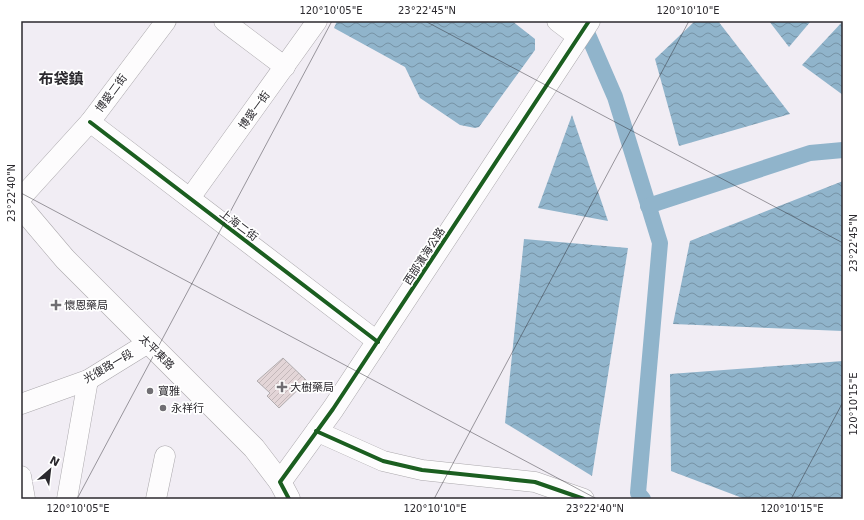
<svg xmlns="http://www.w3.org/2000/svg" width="864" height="520" viewBox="0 0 864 520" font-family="'DejaVu Sans','Noto Sans TC',sans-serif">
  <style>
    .water { fill: url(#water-waves) }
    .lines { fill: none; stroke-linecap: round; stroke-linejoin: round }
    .canal { stroke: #90b4cb; stroke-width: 16 }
    .building { fill: url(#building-hatch); stroke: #b1adaf }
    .minor-casing { stroke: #aba8ac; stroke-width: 21 }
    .major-casing { stroke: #aba8ac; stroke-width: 23 }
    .minor { stroke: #fdfcfd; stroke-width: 20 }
    .major { stroke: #fdfcfd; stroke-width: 22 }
    .cycleway-casing { stroke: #fff; stroke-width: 6 }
    .cycleway { stroke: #1b5e20; stroke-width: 4 }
    .ticks { fill: none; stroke: #2b292e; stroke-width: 1; stroke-opacity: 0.45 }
    .poi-dot { fill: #706e73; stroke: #fff; stroke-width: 1.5 }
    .labels { text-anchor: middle; stroke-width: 3.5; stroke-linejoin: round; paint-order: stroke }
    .street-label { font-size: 11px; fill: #2b292e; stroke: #fff }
    .poi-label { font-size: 11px; fill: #2b292e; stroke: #fff; text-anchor: start }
    .district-label { font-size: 15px; font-weight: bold; fill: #2b292e; stroke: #fff }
    .neatline { fill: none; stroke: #2b292e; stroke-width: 1.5 }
    .ticks-label { font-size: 10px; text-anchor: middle; fill: #2b292e }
  </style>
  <defs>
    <pattern id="water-waves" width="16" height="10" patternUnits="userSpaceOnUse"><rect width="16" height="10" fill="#90b4cb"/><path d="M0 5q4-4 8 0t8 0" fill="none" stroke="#7692a5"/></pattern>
    <pattern id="building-hatch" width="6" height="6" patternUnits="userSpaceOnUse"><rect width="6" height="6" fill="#e3d5d7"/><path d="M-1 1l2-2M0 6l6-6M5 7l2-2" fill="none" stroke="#c3b7b9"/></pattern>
  </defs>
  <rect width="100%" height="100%" fill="#f1edf4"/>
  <!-- water -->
  <g class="water">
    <polygon points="337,21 512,21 535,39 535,50 479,127 475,128 460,125 420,98 405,67 334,28"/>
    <polygon points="695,21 718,21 790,114 679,146 655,59"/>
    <polygon points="769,21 811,21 789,47"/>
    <polygon points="843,21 843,95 802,65"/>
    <polygon points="572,115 608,221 538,208"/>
    <polygon points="843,181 843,331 673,324 690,241"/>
    <polygon points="524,239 628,248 592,476 505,423"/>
    <polygon points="843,361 843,499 745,499 671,471 670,374"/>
  </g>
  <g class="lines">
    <!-- canal -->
    <g class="canal">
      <polyline points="582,21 615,97 660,243 638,493 643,499"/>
      <polyline points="648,206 810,153 843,150"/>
    </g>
  </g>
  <!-- building -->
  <polygon class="building" points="283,358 307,381 279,408 267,396 270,393 257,381"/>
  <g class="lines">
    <defs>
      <g id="minor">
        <polyline points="224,21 285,67"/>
        <polyline points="557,21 578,37"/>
        <polyline points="90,122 378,342"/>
        <polyline points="21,198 90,122 166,21"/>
        <polyline points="190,198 317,21"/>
        <polyline points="21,404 88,380 148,343"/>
        <polyline points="316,431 383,461 422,470 535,482 584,499"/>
        <polyline points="21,476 25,499"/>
        <polyline points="67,499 88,380"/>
        <polyline points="156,499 165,456"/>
      </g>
      <g id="major">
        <polyline points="21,207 65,259 254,448 280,482 289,499"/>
        <polyline points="280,482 333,409 589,21"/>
      </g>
    </defs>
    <!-- minor casing -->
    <use href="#minor" class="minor-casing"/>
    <!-- major casing -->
    <use href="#major" class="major-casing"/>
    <!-- minor -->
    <use href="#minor" class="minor"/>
    <!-- major -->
    <use href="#major" class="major"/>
    <defs>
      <g id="cycleway">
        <polyline points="90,122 378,342"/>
        <polyline points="316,431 383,461 422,470 535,482 584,499"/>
        <polyline points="289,499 280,482 333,409 589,21"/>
      </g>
    </defs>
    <!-- cycleway casing -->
    <use href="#cycleway" class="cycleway-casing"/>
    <!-- cycleway -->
    <use href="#cycleway" class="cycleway"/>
  </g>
  <!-- ticks -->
  <path class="ticks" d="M425,21l418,222M21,193l576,306M77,499l255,-478M434,499l255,-478M791,499l52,-97"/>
  <!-- markers -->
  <g class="poi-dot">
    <path d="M54 299h4v4h4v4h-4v4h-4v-4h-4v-4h4z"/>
    <path d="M280 381h4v4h4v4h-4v4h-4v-4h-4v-4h4z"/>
    <circle cx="150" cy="391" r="4"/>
    <circle cx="163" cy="408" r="4"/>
  </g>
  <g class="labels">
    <!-- street labels -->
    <g class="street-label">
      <text transform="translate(111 93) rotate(-53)" y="4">博愛二街</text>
      <text transform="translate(254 110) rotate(-54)" y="4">博愛一街</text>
      <text transform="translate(239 225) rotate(37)" y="4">上海二街</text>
      <text transform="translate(424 256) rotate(-57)" y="4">西部濱海公路</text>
      <text transform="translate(157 352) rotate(45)" y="4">太平東路</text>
      <text transform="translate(108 366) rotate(-30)" y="4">光復路一段</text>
    </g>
    <!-- poi labels -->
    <g class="poi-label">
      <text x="64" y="309">懷恩藥局</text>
      <text x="290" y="391">大樹藥局</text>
      <text x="158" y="395">寶雅</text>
      <text x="171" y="412">永祥行</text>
    </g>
    <!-- district labels -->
    <g class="district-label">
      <text x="61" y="84">布袋鎮</text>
    </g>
  </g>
  <!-- border -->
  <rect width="864" height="520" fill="none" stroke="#ffffff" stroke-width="44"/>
  <!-- north arrow -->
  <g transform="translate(50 470) rotate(28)" stroke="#ffffff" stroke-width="3" paint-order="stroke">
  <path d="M0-3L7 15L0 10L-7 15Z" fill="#2b292e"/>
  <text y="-6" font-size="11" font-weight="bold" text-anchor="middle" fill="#2b292e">N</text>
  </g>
  <rect x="22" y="22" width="820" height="476" class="neatline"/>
  <g class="ticks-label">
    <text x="331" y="14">120°10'05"E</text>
    <text x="427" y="14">23°22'45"N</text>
    <text x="688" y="14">120°10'10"E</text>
    <text transform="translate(11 193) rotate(-90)" y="4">23°22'40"N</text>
    <text transform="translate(853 243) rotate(-90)" y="4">23°22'45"N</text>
    <text transform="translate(853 404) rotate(-90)" y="4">120°10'15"E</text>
    <text x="78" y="512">120°10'05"E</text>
    <text x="435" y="512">120°10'10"E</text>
    <text x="595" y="512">23°22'40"N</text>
    <text x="792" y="512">120°10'15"E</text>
  </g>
</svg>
